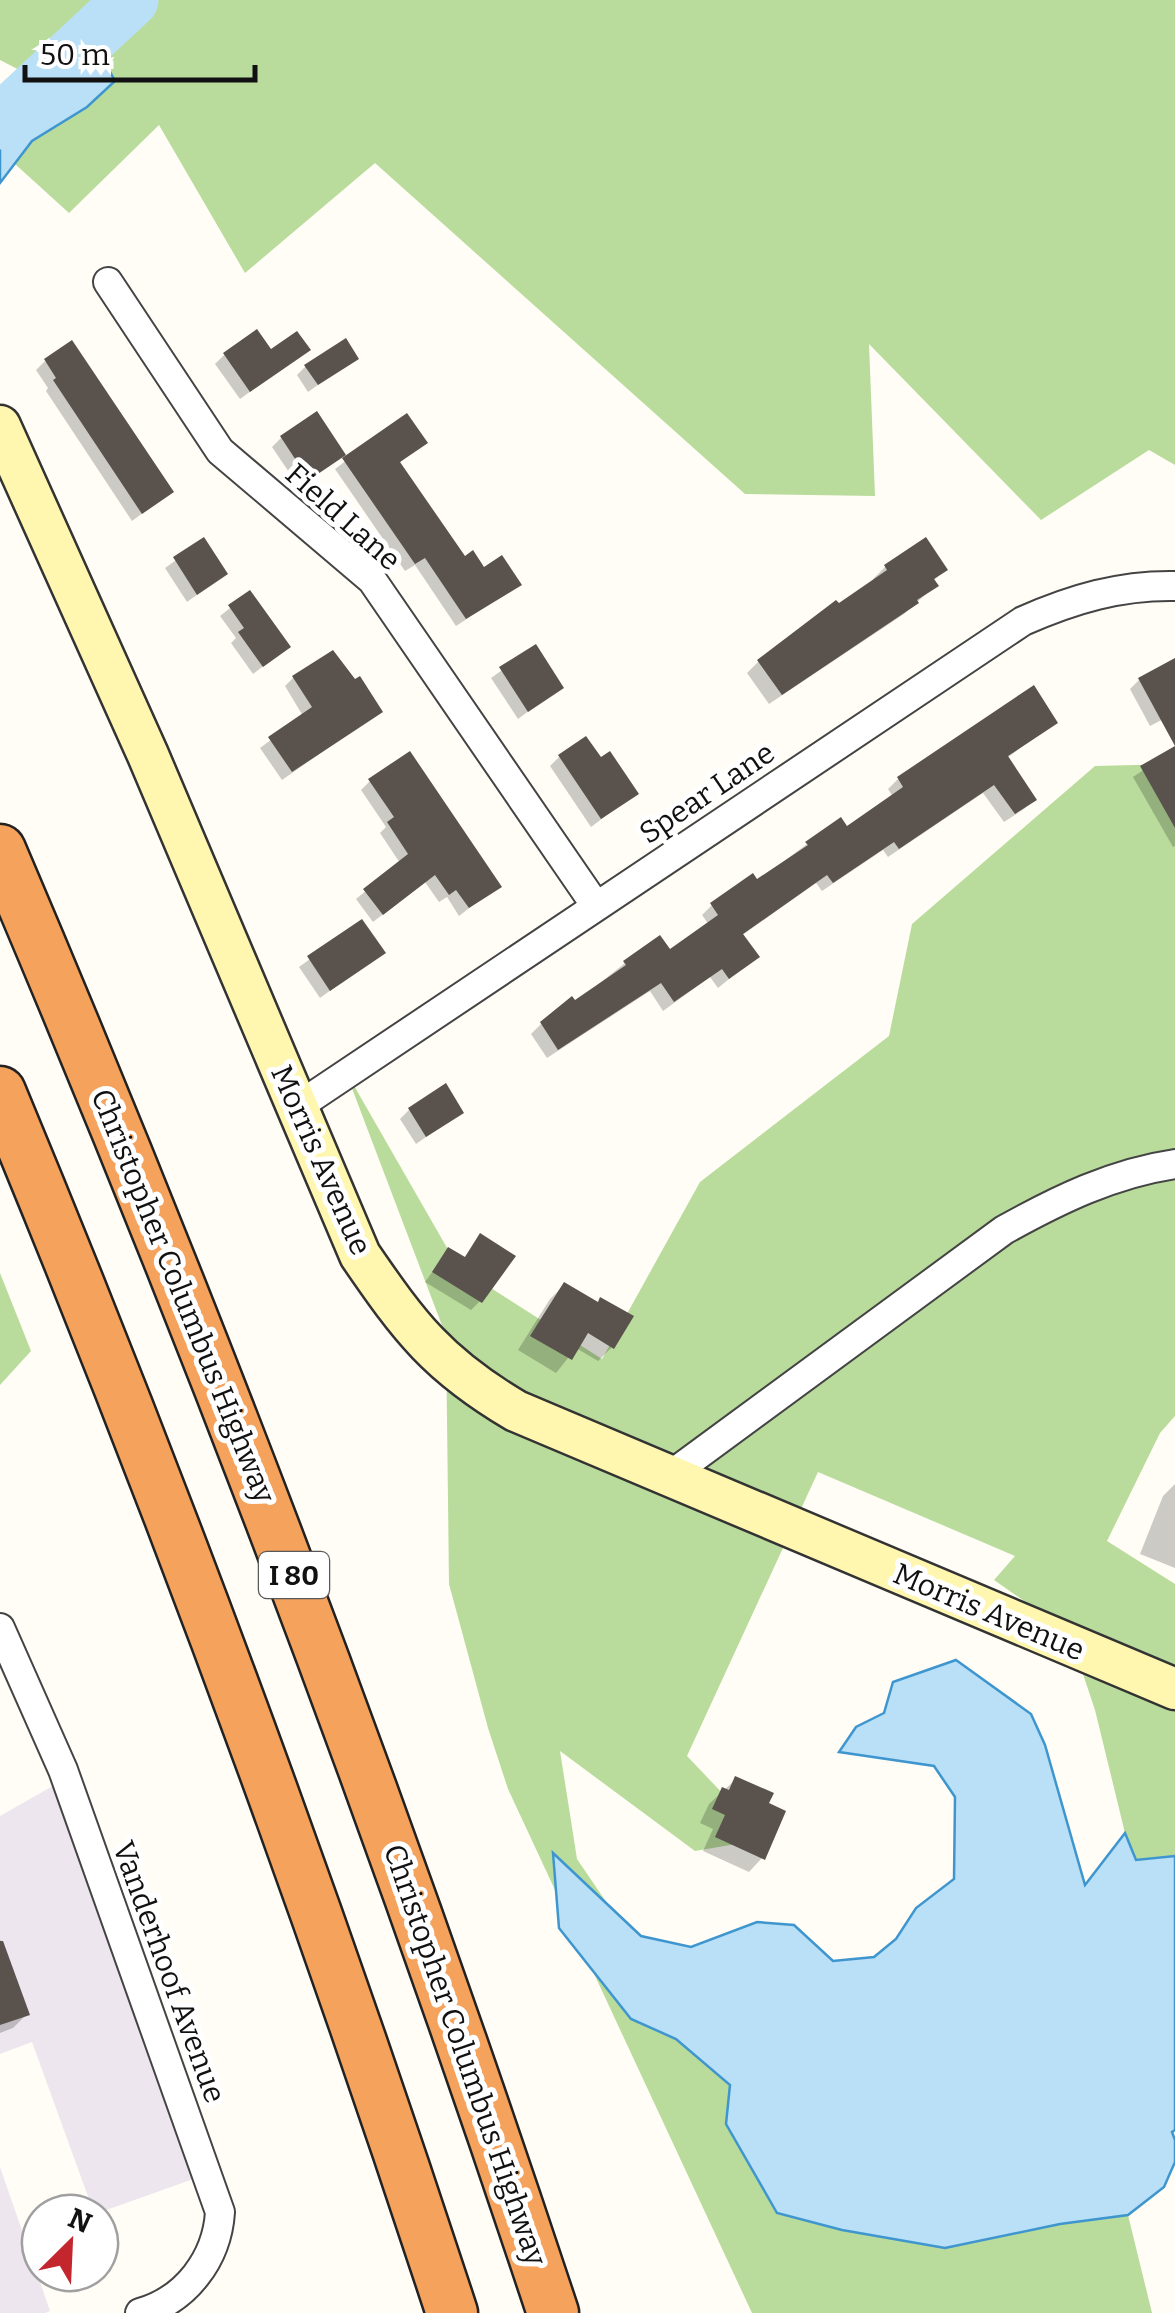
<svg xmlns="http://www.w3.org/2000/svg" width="1175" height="2313" viewBox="0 0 1175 2313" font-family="Bitter,serif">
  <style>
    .industrial { fill: #eee6ef }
    .forest { fill: #b9dc9c }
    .water { fill: #b9e0f7; stroke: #3f96cf; stroke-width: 2.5 }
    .shadow { fill: #0003 }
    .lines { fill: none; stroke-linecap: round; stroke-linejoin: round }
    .river { stroke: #b9e0f7; stroke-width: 55 }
    .building { fill: #5a524d }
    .street-casing { stroke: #444; stroke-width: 32 }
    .secondary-casing { stroke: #333; stroke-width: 45 }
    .highway-casing { stroke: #222; stroke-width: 55 }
    .street { stroke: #fff; stroke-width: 28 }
    .secondary { stroke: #fff6b0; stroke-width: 40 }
    .highway { stroke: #f5a25d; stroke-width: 50 }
    .labels { text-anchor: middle; stroke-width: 10; stroke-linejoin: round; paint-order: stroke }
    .shield { fill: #fff; stroke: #585858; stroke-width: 2.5 }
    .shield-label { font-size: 28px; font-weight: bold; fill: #111 }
    .street-label { font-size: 30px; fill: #111; stroke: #fff }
  </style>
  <rect width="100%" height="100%" fill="#fffdf5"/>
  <!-- industrial -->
  <g class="industrial">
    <polygon points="65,1779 213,2172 98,2213 94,2213 32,2042 0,2054 0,1816"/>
    <polygon points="0,2167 50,2311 45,2313 0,2313"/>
  </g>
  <!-- forest -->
  <g class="forest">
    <polygon points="0,0 1175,0 1175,465 1149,450 1041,520 869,344 875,496 745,494 375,163 245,273 159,125 69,213 4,154 60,91 0,60"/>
    <polygon points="1175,764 1175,1416 1160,1433 1107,1541 1175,1584 1175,1856 1136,1860 1125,1833 1095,1710 1069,1632 994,1580 1015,1556 818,1472 687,1756 766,1839 695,1851 560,1751 577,1859 647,1962 1115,2162 1152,2313 752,2313 508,1789 488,1728 449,1584 446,1336 345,1070 458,1267 602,1359 700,1182 889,1036 912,924 1095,766"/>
    <polygon points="0,1273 31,1351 0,1385"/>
  </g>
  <!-- water -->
  <g class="water">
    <polygon points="86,28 115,81 87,107 32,141 0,183 0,94"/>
    <polygon points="956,1660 1031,1714 1045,1745 1085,1885 1125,1833 1136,1860 1175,1856 1175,2130 1172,2132 1175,2140 1175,2162 1164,2187 1128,2215 1060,2224 945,2248 842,2230 777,2213 726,2124 730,2085 676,2039 631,2019 559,1928 553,1853 641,1936 691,1947 757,1922 794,1925 833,1961 874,1957 896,1939 916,1908 954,1879 955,1797 934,1766 839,1752 856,1727 884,1713 893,1682"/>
  </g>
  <!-- shadow -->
  <g class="shadow">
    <polygon points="308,350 240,399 215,364 224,355"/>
    <polygon points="356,358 308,392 297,375 306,366"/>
    <polygon points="45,361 171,492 132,521 46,391 48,388 36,370"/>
    <polygon points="406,416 424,443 398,464 464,559 519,585 456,626 415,565 405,571 335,469"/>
    <polygon points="281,438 343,454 299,487 272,447"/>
    <polygon points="203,541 225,574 187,602 165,568"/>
    <polygon points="885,567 945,569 933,581 935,586 904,614 769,704 747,673 759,661 875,581 873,579"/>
    <polygon points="249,593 288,647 253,674 231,643 236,638 220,616"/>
    <polygon points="535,647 561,687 518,719 491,678"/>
    <polygon points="1175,661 1175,713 1150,726 1130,689 1139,680"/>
    <polygon points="294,677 380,712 282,780 260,748 303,716 285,686"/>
    <polygon points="1033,689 1055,722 1007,758 1034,799 1024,809 1004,822 983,793 888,857 883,850 822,891 816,883 741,936 756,957 718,988 710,977 663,1011 650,991 547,1058 531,1034 541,1024 575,1003 625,963 669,953 709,925 702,915 712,905 756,882 807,844 846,829 893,797 888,789 898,779"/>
    <polygon points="1175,749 1175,846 1173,847 1133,777"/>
    <polygon points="559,757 635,794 591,827 550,766"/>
    <polygon points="370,781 498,886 459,916 447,897 439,902 425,882 373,922 356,899 400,863 380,833 386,827 361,790"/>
    <polygon points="361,922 382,953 320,998 299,967"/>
    <polygon points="409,1110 461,1113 416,1144 400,1119"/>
    <polygon points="480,1237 480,1301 471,1310 425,1282 448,1250 463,1259"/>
    <polygon points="564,1285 612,1347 598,1361 576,1348 556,1373 518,1350 550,1299"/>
    <polygon points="1175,1484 1175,1568 1140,1554 1163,1496"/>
    <polygon points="736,1779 766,1805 762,1858 749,1872 703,1851 713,1829 700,1823 709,1804"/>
    <polygon points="0,1939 27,2014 13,2028 0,2033"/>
  </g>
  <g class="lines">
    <!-- river -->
    <polyline class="river" points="0,122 131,0"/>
  </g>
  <!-- building -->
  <g class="building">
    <polygon points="257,329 271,349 297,331 311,350 250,392 223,353"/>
    <polygon points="346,338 359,359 318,385 304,365"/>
    <polygon points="72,340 174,492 142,514 53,380 56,378 44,359"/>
    <polygon points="317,411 346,455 309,480 280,436"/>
    <polygon points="407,413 428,443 400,462 465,556 473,550 484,567 502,555 522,585 466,619 425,558 415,564 342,458"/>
    <polygon points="204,537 228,574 197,595 173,557"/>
    <polygon points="926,537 948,570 934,579 939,586 917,600 919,603 782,695 757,660 836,600 839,603 887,570 884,565"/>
    <polygon points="250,590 291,647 263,667 238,632 244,628 228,605"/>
    <polygon points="536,644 564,688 528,712 499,667"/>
    <polygon points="333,650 355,679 360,676 383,712 292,772 268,737 312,707 292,676"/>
    <polygon points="1175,658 1175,828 1140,766 1175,746 1138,678"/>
    <polygon points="1034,685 1058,723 1008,756 1037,800 1015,814 994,785 899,849 894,842 833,883 827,875 743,934 760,957 729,979 722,969 674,1002 661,983 558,1050 540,1022 572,996 575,1000 626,965 623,961 660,935 670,949 718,915 710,903 753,873 757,879 808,845 805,842 841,817 847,826 903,787 897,777"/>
    <polygon points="586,736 601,757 610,751 639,794 601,819 558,755"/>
    <polygon points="410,751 502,887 469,908 456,890 449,895 435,875 383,915 363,889 408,854 387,822 394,817 368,779"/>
    <polygon points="362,919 386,953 330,991 307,956"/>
    <polygon points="446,1083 464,1113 426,1137 408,1108"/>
    <polygon points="480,1233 516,1256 482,1303 432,1272 448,1247 465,1257"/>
    <polygon points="564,1282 598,1302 600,1297 634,1316 614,1349 588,1333 572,1360 530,1336"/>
    <polygon points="735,1776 774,1793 769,1803 786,1811 765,1860 715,1837 725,1815 712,1809 722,1787 729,1790"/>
    <polygon points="0,1941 3,1941 30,2015 0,2025"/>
  </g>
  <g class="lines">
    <defs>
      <g id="street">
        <polyline points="108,282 220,451 372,580 596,906"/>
        <path d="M297,1107l726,-486c50,-22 97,-36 152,-35"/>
        <path d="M668,1477l336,-247c54,-30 109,-57 171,-66"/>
        <path d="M0,1628l63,142 157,442c-3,47 -34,88 -80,101"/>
      </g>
      <path id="secondary" d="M0,426l148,329 212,500c50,73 78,110 156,156l659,278"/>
      <g id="highway">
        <path d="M0,850c205,480 389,967 553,1463"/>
        <path d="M0,1092c167,401 317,808 452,1221"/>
      </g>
    </defs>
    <!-- street casing -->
    <use href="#street" class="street-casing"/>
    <!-- secondary casing -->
    <use href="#secondary" class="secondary-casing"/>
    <!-- highway casing -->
    <use href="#highway" class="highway-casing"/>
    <!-- street -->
    <use href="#street" class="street"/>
    <!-- secondary -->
    <use href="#secondary" class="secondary"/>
    <!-- highway -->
    <use href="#highway" class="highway"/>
  </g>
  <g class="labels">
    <!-- shield labels -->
    <rect class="shield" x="259" y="1552" width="70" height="46" rx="8"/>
    <g class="shield-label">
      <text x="294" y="1585">I 80</text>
    </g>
    <!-- street labels -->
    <g class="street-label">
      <text transform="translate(343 517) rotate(42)" y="10">Field Lane</text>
      <text transform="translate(707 793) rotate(-34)" y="10">Spear Lane</text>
      <text transform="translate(321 1160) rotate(66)" y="10">Morris Avenue</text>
      <text transform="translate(183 1296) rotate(68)" y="10">Christopher Columbus Highway</text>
      <text transform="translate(989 1612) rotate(23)" y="10">Morris Avenue</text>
      <text transform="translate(169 1972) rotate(70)" y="10">Vanderhoof Avenue</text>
      <text transform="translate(465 2055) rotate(71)" y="10">Christopher Columbus Highway</text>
    </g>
  </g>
  <!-- north arrow -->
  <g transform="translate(70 2243) rotate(24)"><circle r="48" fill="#ffffff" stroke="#a0a0a0" stroke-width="2.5"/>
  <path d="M0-8L18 38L0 25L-18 38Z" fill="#c4262e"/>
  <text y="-15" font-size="28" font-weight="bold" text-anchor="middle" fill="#111111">N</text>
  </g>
  <!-- scale -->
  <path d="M25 65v15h230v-15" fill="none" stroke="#111111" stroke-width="5"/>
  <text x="40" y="65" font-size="30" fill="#111111" stroke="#ffffff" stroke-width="8" paint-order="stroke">50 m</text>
</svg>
